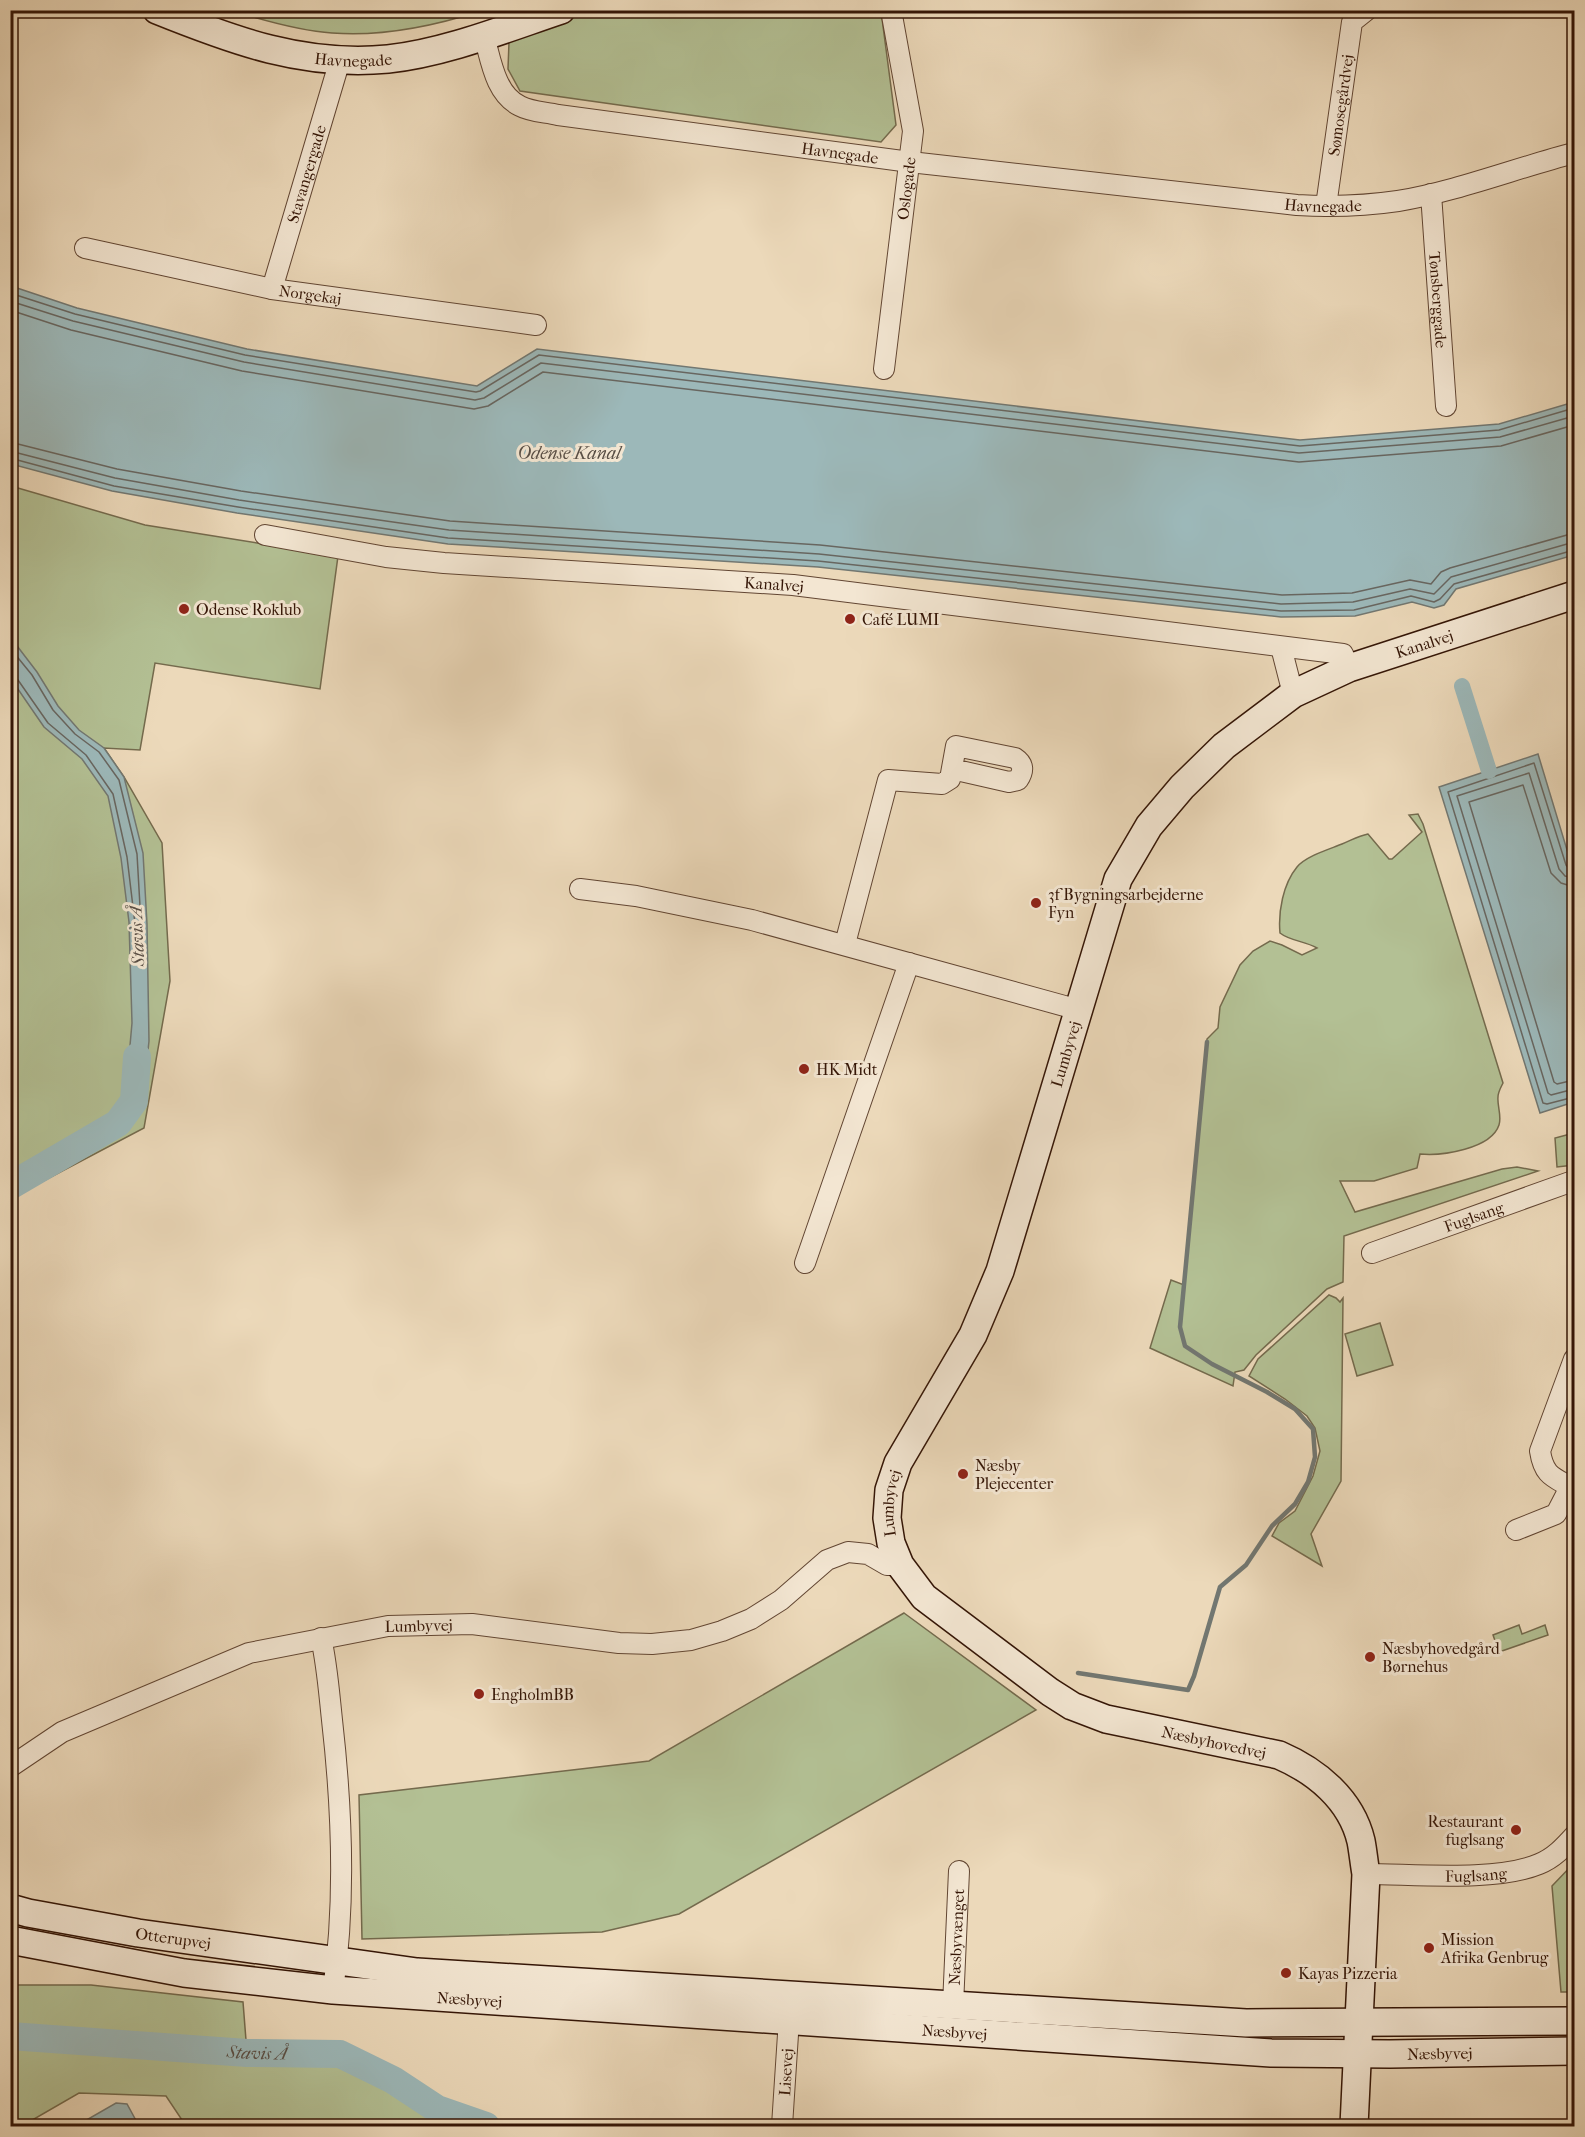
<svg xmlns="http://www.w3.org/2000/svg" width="1585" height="2137" viewBox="0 0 1585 2137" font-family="'IM FELL French Canon',serif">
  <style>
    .green { fill: #b3c094; stroke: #746a4d; stroke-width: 1.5 }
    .water { fill: #9cb8b9; stroke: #727771; stroke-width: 1.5 }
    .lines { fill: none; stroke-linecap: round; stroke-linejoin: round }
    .shore { stroke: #686660; stroke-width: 1.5 }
    .stream { stroke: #727771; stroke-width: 4.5 }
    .canal { stroke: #9cb8b9; stroke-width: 16 }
    .river { stroke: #9cb8b9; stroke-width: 28 }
    .street-casing { stroke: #624633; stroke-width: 22 }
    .secondary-casing { stroke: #341506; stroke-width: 30 }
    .street { stroke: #f3e6d2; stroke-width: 20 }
    .secondary { stroke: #f3e6d2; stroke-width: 27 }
    .poi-dot { fill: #8f2418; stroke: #f3e6d2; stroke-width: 2 }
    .labels { text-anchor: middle; stroke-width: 6; stroke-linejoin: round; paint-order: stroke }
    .street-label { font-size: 16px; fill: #341506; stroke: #f3e6d2 }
    .poi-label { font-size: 16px; fill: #341506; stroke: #f3e6d2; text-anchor: start }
    .water-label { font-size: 18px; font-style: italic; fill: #584e45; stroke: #f3e6d2 }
  </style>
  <rect width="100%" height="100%" fill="#ecd9ba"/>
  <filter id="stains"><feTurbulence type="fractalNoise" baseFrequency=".00333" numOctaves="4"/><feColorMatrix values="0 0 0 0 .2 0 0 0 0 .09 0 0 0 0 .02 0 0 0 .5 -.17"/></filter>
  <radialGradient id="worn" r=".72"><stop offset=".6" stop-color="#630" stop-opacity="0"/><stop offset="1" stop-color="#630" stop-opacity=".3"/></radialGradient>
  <!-- green -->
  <g class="green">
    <path d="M233,11v-1l248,1c-47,15 -99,26 -149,22 -30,-2 -70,-13 -99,-22z"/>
    <polygon points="592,11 881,11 896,125 881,142 520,91 508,69 509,42 520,33"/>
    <polygon points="11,486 145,525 338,556 320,689 155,663 140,750 104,748 124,777 162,843 170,981 144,1128 11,1198"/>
    <path d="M1418,814l5,10 80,259c-2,4 -5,9 -5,14 -1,9 4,19 1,28 -8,24 -57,31 -79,29l-3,14 -43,13h-34l15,31 147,-43 15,-2 21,4 -194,65 -1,46 -16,7 -71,66 -12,15 -9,2 -2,14 -83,-38 21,-68 13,5 23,-246 11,-11 2,-21 20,-42 13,-14 17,-10 12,4 20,10 15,-7c-12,-7 -27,-7 -37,-15 -2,-21 3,-49 17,-66 9,-11 33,-18 45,-23 10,-4 16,-8 26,-10l21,25h3l30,-27 -13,-17z"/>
    <polygon points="1574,1133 1574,1165 1557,1167 1555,1138"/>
    <polygon points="1329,1295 1336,1298 1340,1302 1343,1298 1341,1481 1311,1534 1322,1566 1272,1536 1279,1523 1295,1511 1313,1476 1320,1451 1315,1428 1307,1416 1285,1399 1249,1376 1258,1359"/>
    <polygon points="1380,1323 1393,1365 1357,1376 1345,1334"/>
    <polygon points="904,1613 1036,1710 679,1914 602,1932 362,1939 359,1795 649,1761"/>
    <polygon points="1519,1625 1522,1634 1545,1625 1548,1635 1499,1652 1493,1635"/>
    <polygon points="1574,1863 1574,1992 1561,1992 1552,1886"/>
    <polygon points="10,1985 91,1985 243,2002 247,2053 340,2054 393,2080 437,2109 486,2126 186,2126 166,2096 79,2093 22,2126 11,2126"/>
  </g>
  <!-- water -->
  <g class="water">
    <polygon points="11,286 77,308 247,349 477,386 537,349 1300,440 1499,424 1574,402 1574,555 1456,589 1444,605 1434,608 1412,602 1355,616 1281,617 818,567 448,544 237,513 112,491 11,464"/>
    <polygon points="11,638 37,672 58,706 79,730 104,748 124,777 143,853 147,924 149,1041 143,1098 126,1090 132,1023 129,922 121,858 108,796 82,759 44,727 11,679"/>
    <polygon points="1538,754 1574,873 1574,1102 1540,1113 1439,787"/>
    <polygon points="116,2103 127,2104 139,2126 76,2126"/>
  </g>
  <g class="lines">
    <!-- shore -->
    <g class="shore">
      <polyline points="10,293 75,314 245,355 476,392 480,391 539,355 1300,446 1499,430 1574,408"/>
      <polyline points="10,301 73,321 244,362 475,400 484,398 541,363 1299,453 1500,437 1574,416"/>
      <polyline points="10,310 71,330 242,371 474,409 488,406 543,372 1299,462 1501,446 1574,425"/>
      <polyline points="10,442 117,469 241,491 450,521 820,545 1282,595 1352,593 1410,580 1431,584 1441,572 1450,568 1574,533"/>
      <polyline points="10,451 115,478 239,500 449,530 819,554 1281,604 1353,602 1410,589 1434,594 1451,577 1574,542"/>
      <polyline points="10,458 114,486 238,507 448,538 818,561 1281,611 1354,610 1411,596 1434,602 1440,599 1454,584 1574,550"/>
      <polyline points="10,648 32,675 53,710 75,734 99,752 119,780 137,854 141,924 140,934 136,932 127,857 113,794 86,755 48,723 18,680 10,677"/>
      <polyline points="1574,870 1569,869 1566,865 1534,763 1448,792 1543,1103 1547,1104 1574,1097"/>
      <polyline points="1574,878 1565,876 1559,869 1529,773 1457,796 1548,1093 1551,1095 1574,1089"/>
      <polyline points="1574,887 1561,883 1551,873 1523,785 1469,802 1554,1082 1557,1084 1574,1080"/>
    </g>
    <!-- stream -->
    <polyline class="stream" points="1078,1673 1188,1690 1194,1676 1220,1587 1246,1565 1272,1526 1295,1504 1308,1482 1315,1457 1313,1429 1295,1409 1267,1392 1212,1364 1185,1346 1180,1327 1207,1042"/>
    <!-- canal -->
    <polyline class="canal" points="1462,686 1489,771"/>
    <!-- river -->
    <g class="river">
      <polyline points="10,1186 118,1123 134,1101 137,1057"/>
      <path id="s1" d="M10,2036l237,17 93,1 53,26 44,29 49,17"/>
    </g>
    <defs>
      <g id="street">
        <path id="s2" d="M484,36c7,24 11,58 36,70 11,6 26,6 38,9l352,47 387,43c34,2 67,1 101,-4 60,-10 118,-33 176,-48"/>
        <path id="s3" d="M1431,194l15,212"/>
        <path id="s4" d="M1326,206l26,-184 15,-12"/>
        <path id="s5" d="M85,248l187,41 264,36"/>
        <path id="s6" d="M272,289l68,-229"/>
        <path id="s7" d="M884,369l29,-238 -22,-121"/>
        <path id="s8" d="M265,535l121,22 58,6 349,22 550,69 6,14"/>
        <polyline points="1281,647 1293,694"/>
        <polyline points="580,889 636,896 752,920 1079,1010"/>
        <path d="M845,944l43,-164 54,4 8,-5 6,-33 59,12c9,6 9,13 3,22l-9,2 -57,-13"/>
        <path id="s9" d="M1372,1253l198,-71 4,2"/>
        <polyline points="805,1263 909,963"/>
        <path d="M1574,1359l-34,92c4,26 14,26 34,38"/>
        <polyline points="1516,1530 1556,1514 1570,1487"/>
        <path d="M321,1638c6,26 8,54 11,82 10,88 14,182 1,270"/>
        <path id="s10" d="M10,1767l52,-35 187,-79 139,-27 84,-2 147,19 33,1 39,-4 31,-9 29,-12 30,-19 46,-40 21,-8 20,2 19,11h13"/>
        <path id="s11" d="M1366,1874c48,0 130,8 173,-10 15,-6 25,-17 35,-28"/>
        <path id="s12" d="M953,2005l6,-134"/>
        <path id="s13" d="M782,2126l7,-107"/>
      </g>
      <g id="secondary">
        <path id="s14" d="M157,10c77,31 147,57 231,49 57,-6 119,-31 173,-49"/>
        <path id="s15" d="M10,1908l18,5 110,20 279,39 829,51 328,-2"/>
        <path id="s16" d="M10,1940l174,33 149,17 938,63 119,1 184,-3"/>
        <path id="s17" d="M1354,2126l12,-252c-2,-11 -3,-23 -5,-33 -10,-42 -45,-70 -82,-86l-173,-36 -34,-13 -22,-14 -126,-95 -24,-32 -9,-22 -4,-25 2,-28 9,-27 75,-128 27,-64 118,-392 31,-53 33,-39 42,-41 69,-52 56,-26 225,-73"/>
      </g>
    </defs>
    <!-- street casing -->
    <use href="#street" class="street-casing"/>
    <!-- secondary casing -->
    <use href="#secondary" class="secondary-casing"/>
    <!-- street -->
    <use href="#street" class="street"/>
    <!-- secondary -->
    <use href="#secondary" class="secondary"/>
  </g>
  <!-- markers -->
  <g class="poi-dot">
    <circle cx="184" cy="609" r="6"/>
    <circle cx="850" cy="619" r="6"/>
    <circle cx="1036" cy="903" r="6"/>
    <circle cx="804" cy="1069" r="6"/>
    <circle cx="963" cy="1474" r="6"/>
    <circle cx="1370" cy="1657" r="6"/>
    <circle cx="479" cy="1694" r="6"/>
    <circle cx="1516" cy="1830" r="6"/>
    <circle cx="1429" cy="1948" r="6"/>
    <circle cx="1286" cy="1973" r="6"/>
  </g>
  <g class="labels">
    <!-- street labels -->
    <g class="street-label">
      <text dy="6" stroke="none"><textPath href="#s14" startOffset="204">Havnegade</textPath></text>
      <text dy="6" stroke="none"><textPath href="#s4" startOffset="102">Sømosegårdvej</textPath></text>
      <text dy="6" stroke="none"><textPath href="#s2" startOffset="405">Havnegade</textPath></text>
      <text dy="6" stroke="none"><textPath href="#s6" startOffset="120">Stavangergade</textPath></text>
      <text dy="6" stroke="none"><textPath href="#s7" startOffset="182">Oslogade</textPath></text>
      <text dy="6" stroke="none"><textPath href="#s2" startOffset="891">Havnegade</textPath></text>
      <text dy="6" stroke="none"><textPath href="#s5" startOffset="230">Norgekaj</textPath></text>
      <text dy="6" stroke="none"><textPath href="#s3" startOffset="106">Tønsberggade</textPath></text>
      <text dy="6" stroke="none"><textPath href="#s8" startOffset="512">Kanalvej</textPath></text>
      <text dy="6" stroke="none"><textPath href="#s17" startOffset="1977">Kanalvej</textPath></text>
      <text dy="6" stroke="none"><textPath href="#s17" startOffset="1396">Lumbyvej</textPath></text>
      <text dy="6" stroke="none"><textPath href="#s9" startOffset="108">Fuglsang</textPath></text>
      <text dy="6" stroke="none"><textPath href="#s17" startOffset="910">Lumbyvej</textPath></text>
      <text dy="6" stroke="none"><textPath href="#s10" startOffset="438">Lumbyvej</textPath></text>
      <text transform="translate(1214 1742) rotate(12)" y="6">Næsbyhovedvej</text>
      <text dy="6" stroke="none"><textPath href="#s11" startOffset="110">Fuglsang</textPath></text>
      <text dy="6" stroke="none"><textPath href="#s15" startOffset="166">Otterupvej</textPath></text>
      <text dy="6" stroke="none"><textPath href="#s12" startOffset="68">Næsbyvænget</textPath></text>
      <text dy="6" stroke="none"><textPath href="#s16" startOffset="464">Næsbyvej</textPath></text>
      <text dy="6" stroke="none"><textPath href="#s16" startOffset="950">Næsbyvej</textPath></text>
      <text dy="6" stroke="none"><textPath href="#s16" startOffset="1436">Næsbyvej</textPath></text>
      <text dy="6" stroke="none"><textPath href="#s13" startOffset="54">Lisevej</textPath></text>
    </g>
    <!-- poi labels -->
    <g class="poi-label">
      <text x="196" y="615">Odense Roklub</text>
      <text x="862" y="625">Café LUMI</text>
      <text x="1048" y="900">3f Bygningsarbejderne<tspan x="1048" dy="18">Fyn</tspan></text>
      <text x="816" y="1075">HK Midt</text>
      <text x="975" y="1471">Næsby<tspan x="975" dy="18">Plejecenter</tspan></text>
      <text x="1382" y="1654">Næsbyhovedgård<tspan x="1382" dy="18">Børnehus</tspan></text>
      <text x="491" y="1700">EngholmBB</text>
      <text x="1504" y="1827" text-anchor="end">Restaurant<tspan x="1504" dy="18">fuglsang</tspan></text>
      <text x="1441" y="1945">Mission<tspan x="1441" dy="18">Afrika Genbrug</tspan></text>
      <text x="1298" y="1979">Kayas Pizzeria</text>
    </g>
    <!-- water labels -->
    <g class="water-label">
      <text x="569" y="459">Odense Kanal</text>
      <text transform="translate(137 936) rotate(-93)" y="6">Stavis Å</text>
      <text dy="6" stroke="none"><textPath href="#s1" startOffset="248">Stavis Å</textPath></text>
    </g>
  </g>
  <!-- margin -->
  <rect width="1585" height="2137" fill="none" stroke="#ecd9ba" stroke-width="36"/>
  <rect x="12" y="12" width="1561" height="2113" fill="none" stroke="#341506" stroke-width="3"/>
  <rect x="18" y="18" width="1549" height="2101" fill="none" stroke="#341506" stroke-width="1.5"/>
  <rect width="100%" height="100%" filter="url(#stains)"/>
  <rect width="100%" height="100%" fill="url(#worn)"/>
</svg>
